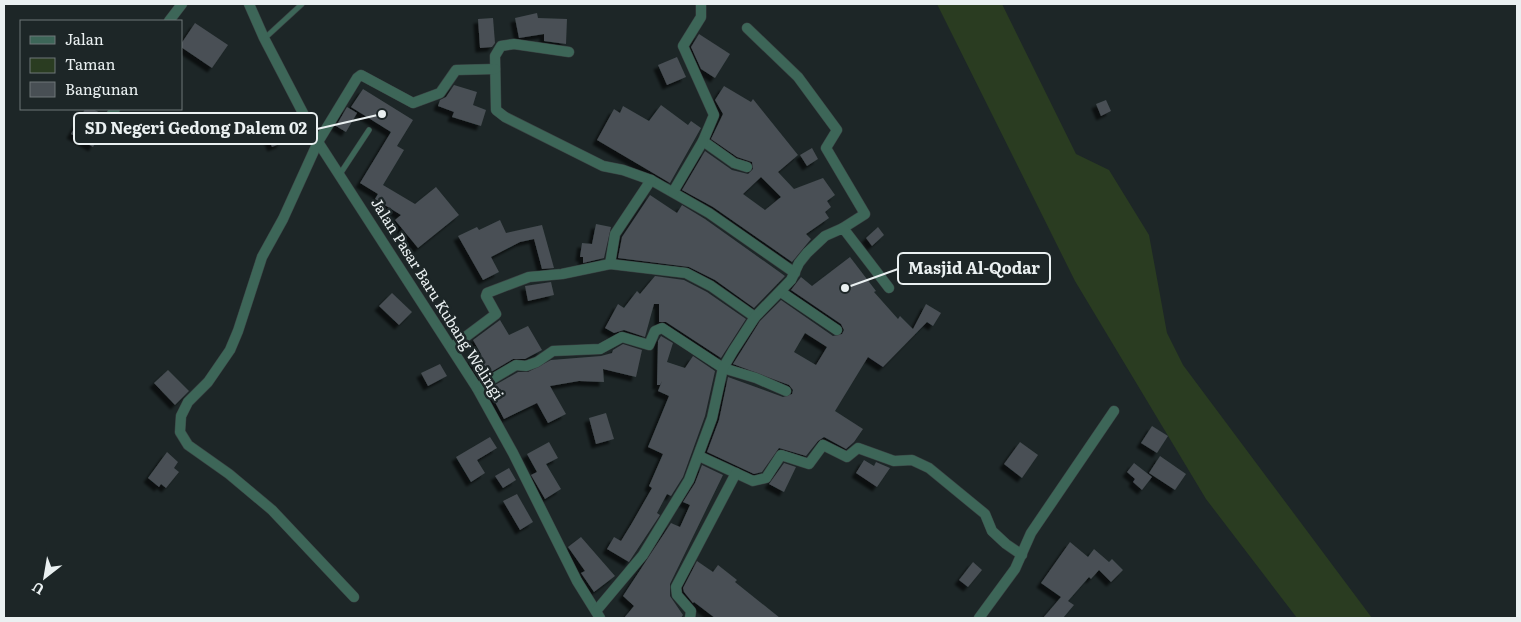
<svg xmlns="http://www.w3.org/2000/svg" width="1521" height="622" viewBox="0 0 1521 622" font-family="Literata,serif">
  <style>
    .green { fill: #2a3c21 }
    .building { fill: #484f54; fill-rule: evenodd; filter: url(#shadow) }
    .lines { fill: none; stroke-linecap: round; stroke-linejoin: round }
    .lane-casing { stroke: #3a4243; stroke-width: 6 }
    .street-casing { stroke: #3a4243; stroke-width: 11 }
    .lane { stroke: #3d6658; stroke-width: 5 }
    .street { stroke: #3d6658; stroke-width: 10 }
    .labels { text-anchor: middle; stroke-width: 5; stroke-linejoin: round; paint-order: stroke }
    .street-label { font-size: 15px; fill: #eaf0f1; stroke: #1d2627 }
    .leader { fill: none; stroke: #eaf0f1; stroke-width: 2 }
    .callout-dot { fill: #eaf0f1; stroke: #1d2627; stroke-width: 2 }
    .callout { fill: #1d2627; stroke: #eaf0f1; stroke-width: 2 }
    .callout-label { font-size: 16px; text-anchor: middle; font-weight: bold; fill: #eaf0f1 }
  </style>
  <defs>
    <filter id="shadow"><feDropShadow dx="-4.5" dy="4.5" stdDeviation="1" flood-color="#0009"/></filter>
  </defs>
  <rect width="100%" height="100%" fill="#1d2627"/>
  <!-- green -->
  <polygon class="green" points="937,4 1002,4 1076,154 1109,170 1149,235 1167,333 1183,365 1372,618 1297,618 1206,499 1075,281"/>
  <!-- building -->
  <g class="building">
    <polygon points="537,13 538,18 567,19 566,44 544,41 544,34 519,38 515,18"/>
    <polygon points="493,18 495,43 492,47 480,48 478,19"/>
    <polygon points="195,23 228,45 212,68 181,47 181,44"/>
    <polygon points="699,34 730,54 715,78 701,69 691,47"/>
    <polygon points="677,57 686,77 667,85 658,65"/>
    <polygon points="454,85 477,92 473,105 486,110 481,126 452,117 454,112 438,106 440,100 446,97"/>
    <path d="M724,86l27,16 2,-3 45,56 -20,17 16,17 29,-11 12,17 -8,6 4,6 -6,5 4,6 -23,16 5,5 -19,23 -79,-55 -31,-17 23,-39 27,19 16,4 5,-5 -1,-7 -15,-5 -26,-18 12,-25 -8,-14zM761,177l20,20 -16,13 -22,-16z"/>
    <polygon points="363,89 413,120 397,146 404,150 383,185 415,204 436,187 459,215 418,248 395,220 401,215 375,199 378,194 360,183 391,132 351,107"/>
    <polygon points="1106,100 1111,111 1101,116 1096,104"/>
    <polygon points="661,105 688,125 691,121 701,128 670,183 597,140 614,109 620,113 623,106 649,121"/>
    <polygon points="347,107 357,113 346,132 336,126"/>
    <polygon points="85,109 93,109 104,115 107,123 93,147 71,134"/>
    <polygon points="275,128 282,143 272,147 266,133"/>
    <polygon points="812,148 818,159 807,166 800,155"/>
    <polygon points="650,195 677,213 682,205 705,219 785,276 754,308 715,280 689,267 618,258 622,237"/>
    <polygon points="500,220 506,233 542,225 554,268 542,269 534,239 520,242 491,257 499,272 483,280 458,236 477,227 479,230"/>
    <polygon points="596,224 611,227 604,258 583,263 583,257 580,257 582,243 592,244"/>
    <polygon points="878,227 884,235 872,246 866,238"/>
    <path d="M850,257l26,34 -2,1 24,27 2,-3 13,13 13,-25 15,9 -8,13 -6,-4 -44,45 -15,-10 -33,54 28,18 -9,13 -8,7 -22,-12 -6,4 -12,15 -27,-8 -17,24 -8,2 -47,-22 12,-32 9,-43 55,20 9,-3 1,-4 -4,-5 -56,-21 27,-43 21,-21 52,36 9,-2 2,-4 -3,-6 -50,-34 10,-13 11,9zM805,333l22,14 -11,18 -22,-13z"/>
    <polygon points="655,276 684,280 707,292 746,319 721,358 666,322 659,322 659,304 654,304 645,337 624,330 614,333 605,328 618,304 624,308 637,291 640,294"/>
    <polygon points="551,282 554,295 528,301 525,286"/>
    <polygon points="392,293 412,312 399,325 379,306"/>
    <polygon points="500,320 509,335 528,326 542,350 525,359 513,359 481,378 470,360 481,354 473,340"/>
    <polygon points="661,336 673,343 667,362 685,368 693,356 715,371 705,416 683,477 671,496 667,494 657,513 660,515 629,562 607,549 614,537 621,541 632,523 652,488 649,486 663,454 648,447 669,396 658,391 662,381 660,385 657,385 658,341"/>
    <polygon points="623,344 642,350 636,377 603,369 604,382 579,381 550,386 566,414 548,423 537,403 504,419 488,389 518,372 528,372 551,360 601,356 612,353 613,350"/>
    <polygon points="440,364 447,376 428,386 421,373"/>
    <polygon points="168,370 189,391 175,405 154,383"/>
    <polygon points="606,413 614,439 596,444 589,418"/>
    <polygon points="1152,426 1168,436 1157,453 1141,443"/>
    <polygon points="490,437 497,448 477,460 485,473 471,482 456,457"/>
    <polygon points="549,442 558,458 546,464 561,489 545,499 531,475 537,472 527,454"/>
    <polygon points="1020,442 1038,455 1022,478 1004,464"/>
    <polygon points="167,452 178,462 174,468 179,472 166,488 161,484 159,487 148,478"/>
    <polygon points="1160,456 1186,474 1175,490 1149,473"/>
    <polygon points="864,460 874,466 876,462 890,468 877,487 856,473"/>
    <polygon points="784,463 796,467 784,492 769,484"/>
    <polygon points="1134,463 1152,477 1142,490 1133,482 1135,479 1127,472"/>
    <polygon points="702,465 723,475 670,584 670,596 683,615 681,618 624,618 634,606 623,596 671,523 680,527 690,505 683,502 695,483"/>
    <polygon points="509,468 516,480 503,488 495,476"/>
    <polygon points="517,494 533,522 520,530 503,501"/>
    <polygon points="581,537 615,576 594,592 581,573 585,571 568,547"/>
    <polygon points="1070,542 1088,557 1094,549 1109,562 1112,559 1123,570 1111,582 1099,570 1091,579 1089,577 1068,601 1074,605 1063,618 1043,618 1061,597 1041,583"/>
    <polygon points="697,561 713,572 718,565 737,580 735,582 780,618 715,618 694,602 693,603 684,592 683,588"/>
    <polygon points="973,562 982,570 968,587 959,580"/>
  </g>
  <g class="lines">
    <defs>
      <g id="lane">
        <polyline points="265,38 302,4"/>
        <polyline points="340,174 369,130"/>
      </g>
      <g id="street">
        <polyline points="249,4 264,38 318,142 477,388 513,453 577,581 600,618"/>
        <polyline points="701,4 701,17 683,46 714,115 703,141 734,163 747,167"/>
        <polyline points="169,21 182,4"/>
        <polyline points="747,28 798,77 837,130 826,148 865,214 843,228"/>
        <polyline points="569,52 514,44 501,46 495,56 496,110 505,117 603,166 623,170 651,180 709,213 795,273"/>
        <polyline points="110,117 115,109"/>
        <polyline points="673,192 703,141"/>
        <polyline points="610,264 615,234 651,180"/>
        <polyline points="781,292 837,330"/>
        <polyline points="452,347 496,314 486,296 487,293 529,277 562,274 610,264 686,273 711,286 755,317"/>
        <polyline points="477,388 516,365 526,366 537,362 553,351 600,349 622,337 649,345 655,331 662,328 723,368 756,378 786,391"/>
        <polyline points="699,456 753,481 766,478 781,455 809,464 823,445 847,457 858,448 894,461 912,460 929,468 985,514 992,531 1006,544 1022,555"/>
        <polyline points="354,597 272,510 229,474 188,445 180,432 181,416 188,402 208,382 230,350 238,331 262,257 283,219 318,142 357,78 361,75 413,103 440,93 456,70 495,69"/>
        <polyline points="596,611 643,555 689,480 712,418 723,368 733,351 755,317 791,280 799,263 807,253 825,236 843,228 889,288"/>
        <polyline points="690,618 691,611 677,595 676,587 736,473"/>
        <polyline points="979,618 1015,569 1031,533 1114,411"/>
      </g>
    </defs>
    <!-- lane casing -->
    <use href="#lane" class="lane-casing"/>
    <!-- street casing -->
    <use href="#street" class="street-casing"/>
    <!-- lane -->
    <use href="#lane" class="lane"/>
    <!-- street -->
    <use href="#street" class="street"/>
  </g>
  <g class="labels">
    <!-- street labels -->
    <g class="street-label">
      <text transform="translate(437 299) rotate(58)" y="5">Jalan Pasar Baru Kubang Welingi</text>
    </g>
  </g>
  <!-- callouts -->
  <path class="leader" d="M382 114L317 129M845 288L898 269"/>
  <g class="callout-dot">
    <circle cx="382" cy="114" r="5"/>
    <circle cx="845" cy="288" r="5"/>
  </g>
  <g class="callout">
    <rect x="74" y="113" width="243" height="31" rx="5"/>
    <rect x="898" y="253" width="152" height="31" rx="5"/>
  </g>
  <g class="callout-label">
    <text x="196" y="134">SD Negeri Gedong Dalem 02</text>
    <text x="974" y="274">Masjid Al-Qodar</text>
  </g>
  <!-- border -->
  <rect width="1521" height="622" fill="none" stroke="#eaf0f1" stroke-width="10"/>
  <!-- legend -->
  <rect x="20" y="20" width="162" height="90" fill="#1d2627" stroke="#6f7778"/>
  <rect x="30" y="36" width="25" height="8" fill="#3d6658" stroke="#6f7778"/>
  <text x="65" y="45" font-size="15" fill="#eaf0f1">Jalan</text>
  <rect x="30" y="58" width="25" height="15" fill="#2a3c21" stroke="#6f7778"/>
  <text x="65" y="70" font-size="15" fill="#eaf0f1">Taman</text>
  <rect x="30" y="82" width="25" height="15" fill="#484f54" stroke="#6f7778"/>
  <text x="65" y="95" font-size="15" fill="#eaf0f1">Bangunan</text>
  <!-- north arrow -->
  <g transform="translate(45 577) rotate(211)" stroke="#1d2627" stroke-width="4" paint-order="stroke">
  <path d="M0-4L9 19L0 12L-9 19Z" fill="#eaf0f1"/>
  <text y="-8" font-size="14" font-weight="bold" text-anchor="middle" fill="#eaf0f1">U</text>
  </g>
</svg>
